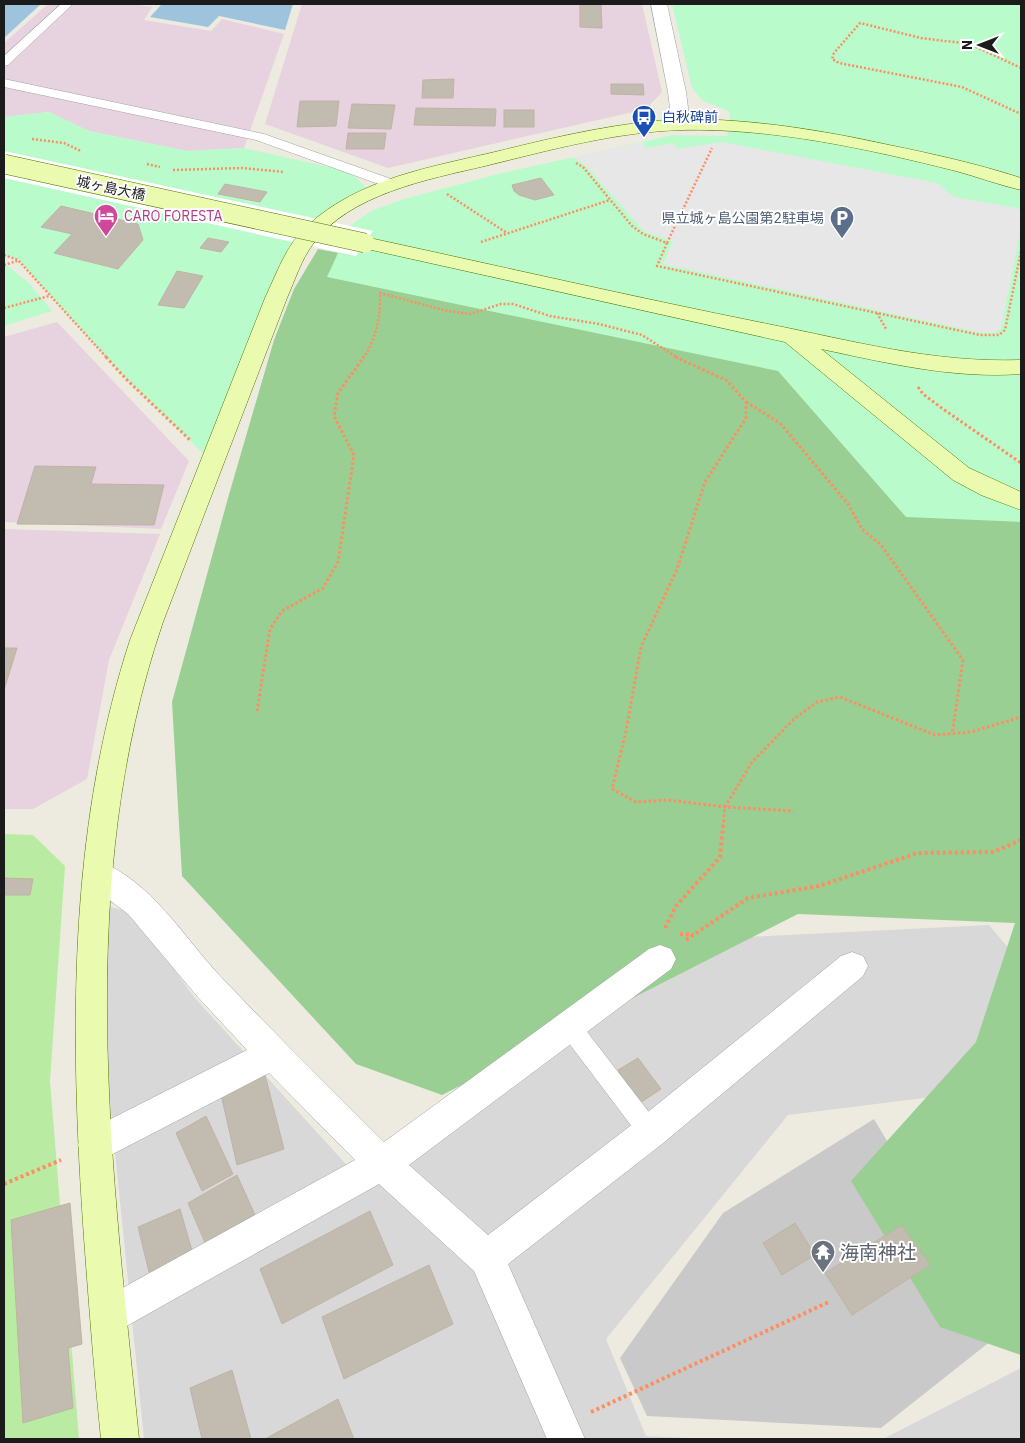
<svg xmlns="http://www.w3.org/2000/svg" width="1025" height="1443" viewBox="0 0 1025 1443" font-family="'IBM Plex Sans','Noto Sans JP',sans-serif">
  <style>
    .residential { fill: #d9d8d8 }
    .industrial { fill: #e7d2df }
    .religious { fill: #c9c9c9 }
    .grass { fill: #b9eba3 }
    .forest { fill: #9acf93 }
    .park { fill: #bafbcb }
    .parking { fill: #e7e7e7 }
    .water { fill: #9ec4dd }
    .pier { fill: #fff }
    .building { fill: #c2bbb0; stroke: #bfb4a2 }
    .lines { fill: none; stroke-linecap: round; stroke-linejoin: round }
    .lane-casing { stroke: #a2a2a2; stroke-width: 1 }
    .street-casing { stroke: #a2a2a2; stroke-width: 1 }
    .secondary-casing { stroke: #537401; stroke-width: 1 }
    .path-far2 { stroke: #ff8d60; stroke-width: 2.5; stroke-dasharray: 2 2; stroke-linecap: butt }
    .path-far1 { stroke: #ff8d60; stroke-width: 3; stroke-dasharray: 2.5 2.5; stroke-linecap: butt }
    .path { stroke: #ff8d60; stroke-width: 4; stroke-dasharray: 3 3; stroke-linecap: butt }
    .lane { fill: #fff; fill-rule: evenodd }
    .street { fill: #fff; fill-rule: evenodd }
    .secondary { fill: #eafbb0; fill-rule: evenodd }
    .secondary-bridge-casing { stroke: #537401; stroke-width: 20; stroke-linecap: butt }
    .secondary-bridge { stroke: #eafbb0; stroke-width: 19 }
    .labels { text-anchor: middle; stroke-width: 4; stroke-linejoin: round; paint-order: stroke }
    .far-transit-label { font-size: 14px; fill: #164399; stroke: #fff; text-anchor: start }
    .far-street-label { font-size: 14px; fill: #1b1b1b; stroke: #fff }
    .far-hotel-label { font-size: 14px; fill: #b23c85; stroke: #fff; text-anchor: start }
    .far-service-label { font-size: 14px; fill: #4e5e75; stroke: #fff; text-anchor: end }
    .near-worship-label { font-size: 19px; fill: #5b616d; stroke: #fff; text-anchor: start }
  </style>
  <rect width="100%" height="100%" fill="#edebe0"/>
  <!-- residential -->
  <g class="residential">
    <polygon points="107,906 134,913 194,997 353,1172 709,939 989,925 1021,963 980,1091 788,1115 606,1339 646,1436 704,1439 144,1439 105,1053"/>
    <polygon points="1021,1368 1021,1439 883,1439"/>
  </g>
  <!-- industrial -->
  <g class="industrial">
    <polygon points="48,4 134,4 152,7 144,20 211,31 222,19 284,34 244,148 187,151 89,131 49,112 4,117 4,43"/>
    <polygon points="302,4 642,4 662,92 646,109 388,168 265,124"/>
    <polygon points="57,322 189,461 161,529 4,522 4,337"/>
    <polygon points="4,529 160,534 109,660 87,779 33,809 4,809"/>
  </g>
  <!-- religious -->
  <polygon class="religious" points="874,1119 1001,1333 881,1428 647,1416 620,1358 723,1213"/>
  <!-- grass -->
  <polygon class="grass" points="4,834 33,835 65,866 50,1081 79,1439 4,1439"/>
  <!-- forest -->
  <polygon class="forest" points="318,249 549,294 783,349 1021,514 1021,1355 940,1327 851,1181 976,1042 1015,923 798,914 442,1095 356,1064 182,876 172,702 228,498 274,340 294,289"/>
  <!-- park -->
  <g class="park">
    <polygon points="672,4 1021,4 1021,522 906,517 778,371 327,277 351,225 371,211 404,199 502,173 673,135 727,136 730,112 702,100 692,88"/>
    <polygon points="49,112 89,131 187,151 244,148 351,172 370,192 311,233 212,462 126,379 18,260 4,255 4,117"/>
    <polygon points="4,263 29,283 52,311 4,326"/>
  </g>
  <!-- parking -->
  <polygon class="parking" points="643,142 646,148 675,143 676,149 722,142 937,183 954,197 1017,208 1021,212 1021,227 1001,329 994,333 982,333 663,264 673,241 645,232 585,165 573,157"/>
  <!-- water -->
  <g class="water">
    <polygon points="4,4 41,4 4,38"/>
    <polygon points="155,4 293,4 285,30 219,16 208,27 150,17 161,5"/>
  </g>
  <!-- pier -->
  <polygon class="pier" points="4,151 373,231 356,256 4,178"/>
  <!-- building -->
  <g class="building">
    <polygon points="580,4 601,4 602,28 580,27"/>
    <polygon points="454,79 453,98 422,98 423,80"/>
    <polygon points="611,84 643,84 644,95 611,94"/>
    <polygon points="300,101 339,101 336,126 297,127"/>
    <polygon points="352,104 395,105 391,129 348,128"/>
    <polygon points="416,108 496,109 495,126 414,125"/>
    <rect x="504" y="110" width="30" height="17"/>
    <polygon points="348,133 386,133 384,149 346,149"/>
    <polygon points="541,178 554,195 535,200 519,195 514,191 512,185"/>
    <polygon points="225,184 267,192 260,202 218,194"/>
    <polygon points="61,206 138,224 143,240 118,269 54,253 72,234 41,227"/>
    <polygon points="208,238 229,242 221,252 200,248"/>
    <polygon points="177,271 203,276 184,308 158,305"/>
    <polygon points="35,466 96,467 91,484 164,485 154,525 17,524"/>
    <polygon points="4,648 17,648 4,690"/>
    <polygon points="4,878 33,879 30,895 4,895"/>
    <polygon points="638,1058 661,1089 640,1103 618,1070"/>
    <polygon points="265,1075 284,1149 237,1165 220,1090"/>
    <polygon points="206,1116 233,1174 202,1191 176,1133"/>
    <polygon points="237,1175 256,1217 206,1245 188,1203"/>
    <polygon points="70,1203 82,1344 68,1348 73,1408 23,1423 11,1220"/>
    <polygon points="180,1209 193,1254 149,1272 138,1227"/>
    <polygon points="370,1211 393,1265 282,1324 260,1269"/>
    <polygon points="795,1223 815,1255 782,1275 763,1243"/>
    <polygon points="902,1225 930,1265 852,1315 825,1273"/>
    <polygon points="429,1265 453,1324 344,1379 322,1317"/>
    <polygon points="232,1370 251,1439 202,1439 190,1388"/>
    <polygon points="338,1399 354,1439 265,1439"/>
  </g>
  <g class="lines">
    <defs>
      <g id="lane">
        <polygon points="61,4 73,4 8,65 4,66 4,56"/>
        <polygon points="4,79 264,134 397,181 399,184 397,187 387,187 256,140 4,87"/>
        <polygon points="570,1017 578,1020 658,1124 661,1132 658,1140 650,1143 642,1140 562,1034 559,1027 562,1020"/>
      </g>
      <g id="street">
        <polygon points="651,4 667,4 686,92 690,124 688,128 681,130 674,128 672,124 668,92"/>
        <path d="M98,861c53,19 86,77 123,116 53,56 108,110 163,165l265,-193 11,-4 11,4 5,10 -5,10 -262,196 79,70 150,-115 203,-164 11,-4 11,4 5,10 -5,10 -201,168 -154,120 77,175h-38l-73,-168 -95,-87 -256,144 -13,5 -13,-5 -5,-13 5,-13 258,-142 -86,-87 -162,84 -12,5 -12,-5 -5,-12 5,-12 164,-83 -50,-54 -69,-82 -41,-31 -4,-9 4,-9z"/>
      </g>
      <g id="secondary">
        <path d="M682,119c70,0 139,11 207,26 44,9 89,19 132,33v12c-22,-5 -43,-13 -65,-19 -88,-22 -182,-43 -274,-41 -67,2 -132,20 -197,36 -56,13 -136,28 -172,78 -12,16 -18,36 -26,54l-124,324c-90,264 -51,546 -24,817h-38c-7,-67 -12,-134 -17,-201 -14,-201 -17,-404 46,-598l135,-342c12,-25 21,-53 42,-72 52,-48 125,-59 192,-75 61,-15 121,-29 183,-32z"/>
        <path d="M365,237c134,29 268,60 403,87 86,17 164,39 253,36v14c-68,5 -134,-11 -200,-25l148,119 52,24v18l-40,-15 -28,-15 -168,-138 -427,-95 -3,-4 3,-4z"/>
      </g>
    </defs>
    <!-- lane casing -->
    <use href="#lane" class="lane-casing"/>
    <!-- street casing -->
    <use href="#street" class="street-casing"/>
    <!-- secondary casing -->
    <use href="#secondary" class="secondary-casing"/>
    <!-- path-far2 -->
    <g class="path-far2">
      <polyline points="1021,68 970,44 921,38 860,23 834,53 832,59 839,63 962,87 1021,114"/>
      <polyline points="32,139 64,143 81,151"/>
      <polyline points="576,163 583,167 632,226 643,234 667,243 657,266 980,335 999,335 1005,330 1021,251"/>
      <polyline points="147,164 160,167"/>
      <polyline points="173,170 242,168 284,172"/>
      <polyline points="447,194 507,233"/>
      <polyline points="481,242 610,200"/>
      <polyline points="667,243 712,148"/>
      <polyline points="4,255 18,260 107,358"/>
      <polyline points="4,265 17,261"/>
      <polyline points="4,308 49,296"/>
      <polyline points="877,313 886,329"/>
      <path d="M363,358c13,-18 18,-43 17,-65l67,18 23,3 31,-10h12l37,12 49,8 43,11 36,23"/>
    </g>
    <!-- path-far1 -->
    <g class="path-far1">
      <polyline points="106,357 126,379 190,440"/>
      <polyline points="675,357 726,380 746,402 746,418 705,482 677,569 641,647 626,731 612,789 636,802 668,800 725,807 794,811"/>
      <polyline points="918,387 923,394 943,409 1021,463"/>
      <polyline points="746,402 780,423 848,504 862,529 881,545 963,660 952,734"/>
      <polyline points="257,711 270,629 282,611 323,588 338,562 354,455 334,416 338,393 364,357"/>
      <polyline points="723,827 725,807 752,762 794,719 817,702 840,697 935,735 971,732 1021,717"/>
    </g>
    <!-- path -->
    <g class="path">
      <polyline points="665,928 676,906 720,857 723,826"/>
      <polyline points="680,934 694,935"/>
      <polyline points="686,940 748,898 819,886 918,853 993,852 1021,840"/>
      <polyline points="4,1184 61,1160"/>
      <polyline points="591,1412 829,1302"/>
    </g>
    <!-- lane -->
    <use href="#lane" class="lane"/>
    <!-- street -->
    <use href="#street" class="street"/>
    <!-- secondary -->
    <use href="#secondary" class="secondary"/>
    <defs>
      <polyline id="secondary-bridge" points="4,164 365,243"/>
    </defs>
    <!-- secondary-bridge casing -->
    <use href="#secondary-bridge" class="secondary-bridge-casing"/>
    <!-- secondary-bridge -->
    <use href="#secondary-bridge" class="secondary-bridge"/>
  </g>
  <!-- icons -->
  <defs>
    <symbol id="bus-pin" viewBox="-11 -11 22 30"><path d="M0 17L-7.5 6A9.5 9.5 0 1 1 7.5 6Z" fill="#1a4fb4" stroke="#fff"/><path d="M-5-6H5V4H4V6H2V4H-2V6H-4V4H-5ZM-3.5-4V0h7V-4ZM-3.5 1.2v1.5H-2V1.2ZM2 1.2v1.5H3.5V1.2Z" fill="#fff"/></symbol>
    <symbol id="hotel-pin" viewBox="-11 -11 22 30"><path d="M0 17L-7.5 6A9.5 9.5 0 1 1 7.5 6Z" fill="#d1479c" stroke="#fff"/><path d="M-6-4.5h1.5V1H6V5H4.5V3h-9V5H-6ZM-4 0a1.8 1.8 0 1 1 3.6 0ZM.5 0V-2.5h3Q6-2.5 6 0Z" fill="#fff"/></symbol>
    <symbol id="parking-pin" viewBox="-11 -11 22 30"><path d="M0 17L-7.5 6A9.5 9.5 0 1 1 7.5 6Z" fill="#5c6f8a" stroke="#fff"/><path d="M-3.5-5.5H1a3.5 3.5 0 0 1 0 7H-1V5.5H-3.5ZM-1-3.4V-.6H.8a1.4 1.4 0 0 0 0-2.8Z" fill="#fff"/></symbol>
    <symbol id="temple-pin" viewBox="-11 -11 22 30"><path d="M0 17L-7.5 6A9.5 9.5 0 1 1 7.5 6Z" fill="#6b7280" stroke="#fff"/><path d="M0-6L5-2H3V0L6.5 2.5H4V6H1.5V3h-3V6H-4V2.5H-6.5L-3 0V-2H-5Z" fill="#fff"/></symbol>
  </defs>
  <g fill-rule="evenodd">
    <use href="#bus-pin" x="630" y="103" width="28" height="38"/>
    <use href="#hotel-pin" x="92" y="202" width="28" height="38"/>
    <use href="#parking-pin" x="828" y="204" width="28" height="38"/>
    <use href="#temple-pin" x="809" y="1238" width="28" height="38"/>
  </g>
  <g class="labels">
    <!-- far-transit labels -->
    <g class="far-transit-label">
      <text x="662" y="122">白秋碑前</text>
    </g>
    <!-- far-street labels -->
    <g class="far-street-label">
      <text transform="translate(111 188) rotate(12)" y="5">城ヶ島大橋</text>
    </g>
    <!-- far-hotel labels -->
    <g class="far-hotel-label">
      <text x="124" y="221">CARO FORESTA</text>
    </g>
    <!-- far-service labels -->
    <g class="far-service-label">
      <text x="824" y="223">県立城ヶ島公園第2駐車場</text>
    </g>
    <!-- near-worship labels -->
    <g class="near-worship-label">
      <text x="840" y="1259">海南神社</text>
    </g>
  </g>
  <!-- border -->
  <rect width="1025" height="1443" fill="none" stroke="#1b1b1b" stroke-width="10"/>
  <!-- north arrow -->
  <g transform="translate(980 45) rotate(270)" stroke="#ffffff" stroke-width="4" paint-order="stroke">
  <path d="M0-4L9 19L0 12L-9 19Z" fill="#1b1b1b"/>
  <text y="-8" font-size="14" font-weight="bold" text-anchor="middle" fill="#1b1b1b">N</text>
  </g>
</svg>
